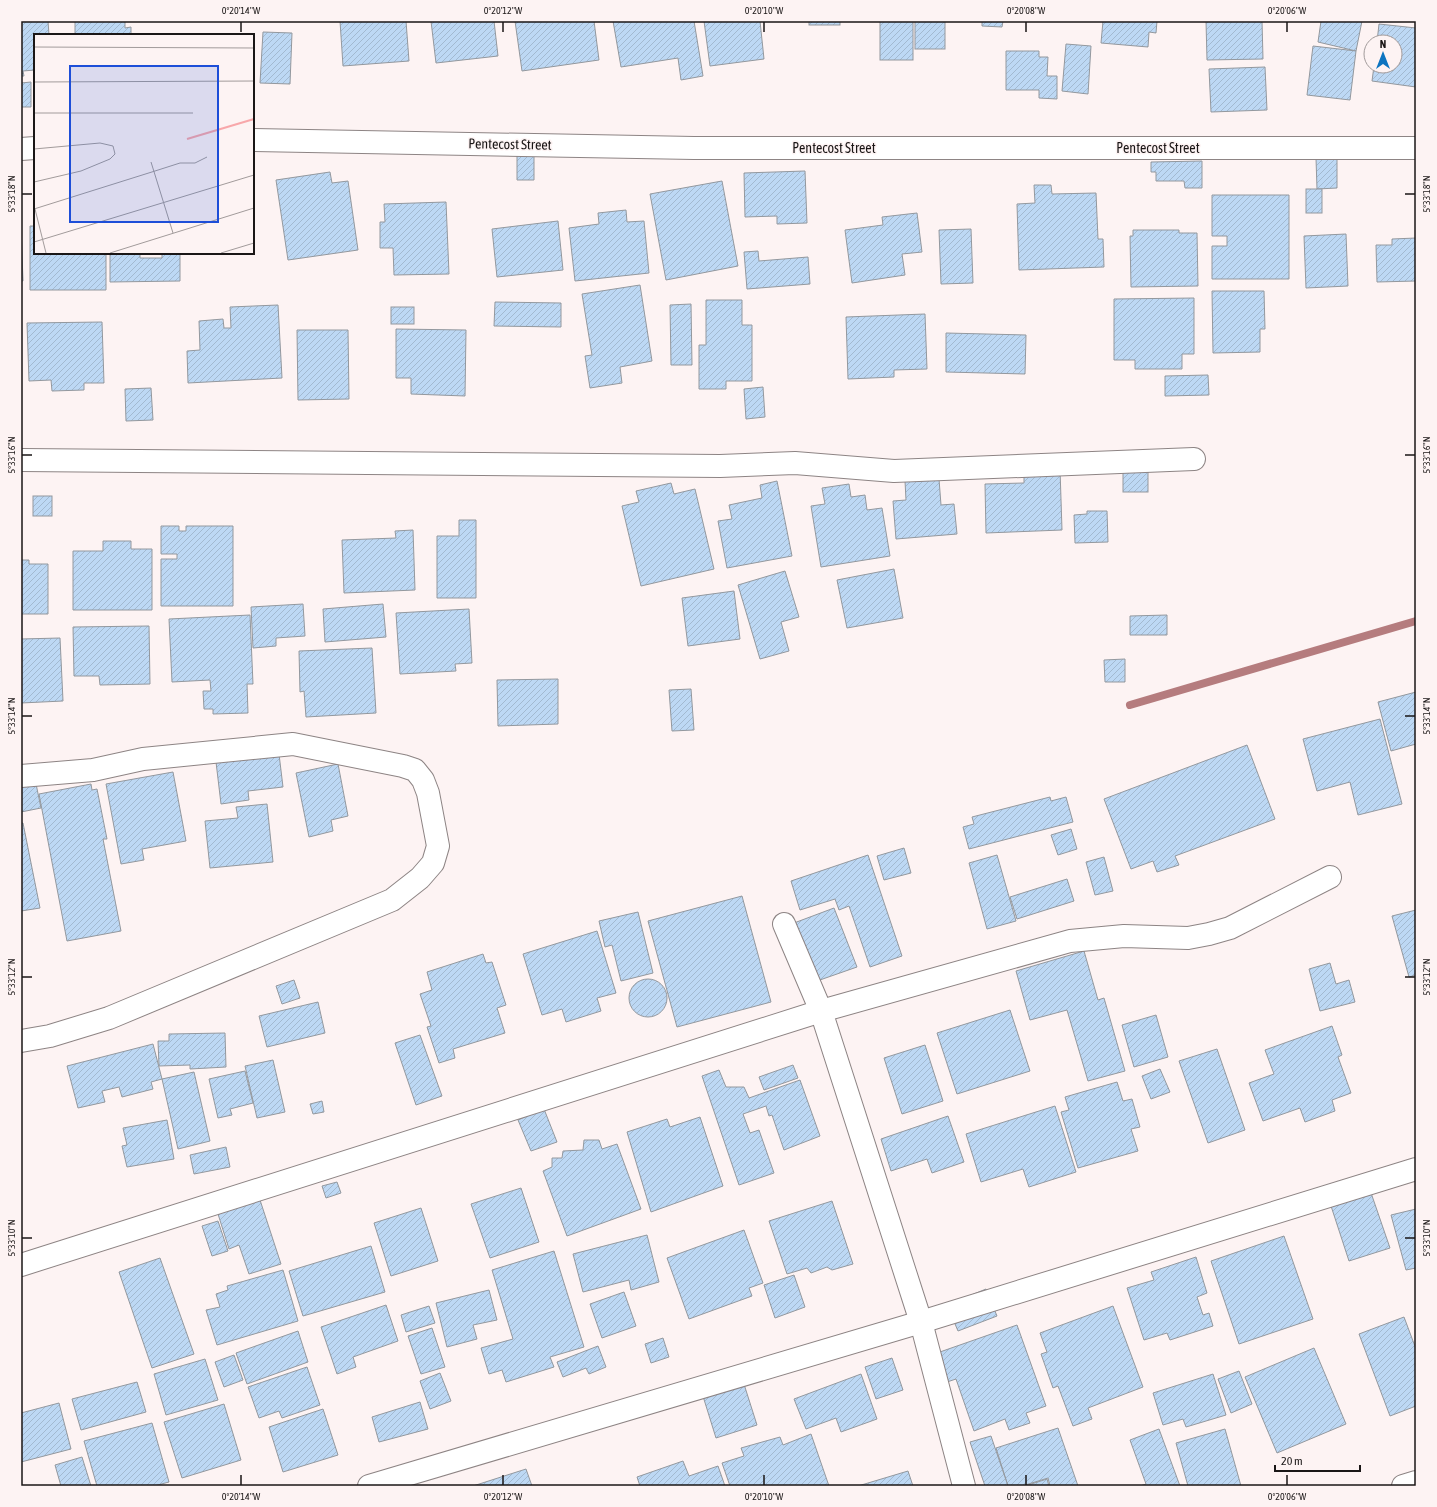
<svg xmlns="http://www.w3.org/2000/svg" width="1437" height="1507" viewBox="0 0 1437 1507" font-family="'Asap Condensed',sans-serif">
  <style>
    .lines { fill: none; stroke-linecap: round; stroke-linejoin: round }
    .stream { stroke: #b57c7e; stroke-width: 8 }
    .building { fill: url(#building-hatch); stroke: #93989e }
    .minor-casing { stroke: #8d8484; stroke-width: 24 }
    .minor { stroke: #fff; stroke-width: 22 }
    .ticks { fill: none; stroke: #1a1616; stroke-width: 1.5 }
    .labels { text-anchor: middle; stroke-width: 3; stroke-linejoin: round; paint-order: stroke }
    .street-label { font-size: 14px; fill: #1a1616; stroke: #fdf3f3 }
    .inset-river { fill: none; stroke: #f8a7aa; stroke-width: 2 }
    .inset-road { fill: none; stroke: #a29b9b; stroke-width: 1 }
    .view { fill: #1d4ed8; fill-opacity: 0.15; stroke: #1d4ed8; stroke-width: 2 }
    .inset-edge { fill: none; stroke: #1a1616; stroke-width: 2 }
    .neatline { fill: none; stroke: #1a1616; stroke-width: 1.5 }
    .ticks-label { font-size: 10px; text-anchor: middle; fill: #1a1616 }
  </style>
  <defs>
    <pattern id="building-hatch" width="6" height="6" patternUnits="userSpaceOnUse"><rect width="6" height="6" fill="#bdd8f4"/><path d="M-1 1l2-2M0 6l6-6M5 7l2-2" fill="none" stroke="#a2b9d0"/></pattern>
  </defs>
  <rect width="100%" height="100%" fill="#fdf3f3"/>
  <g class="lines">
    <!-- stream -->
    <polyline class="stream" points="1130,705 1416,621"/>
  </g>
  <!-- building -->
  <g class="building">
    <polygon points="21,21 48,21 49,35 35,35 35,70 23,71 24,76 21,76"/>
    <polygon points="75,21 125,21 125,28 131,27 131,35 75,35"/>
    <polygon points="340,21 406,21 409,61 343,66"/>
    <polygon points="431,21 494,21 498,56 436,63"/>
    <polygon points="515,21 594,21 599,60 522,71"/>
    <polygon points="613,21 694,21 703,76 681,80 678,58 621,67"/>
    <polygon points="704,21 760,21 764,59 710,66"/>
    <rect x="809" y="21" width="31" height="4"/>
    <rect x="880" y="21" width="33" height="39"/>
    <rect x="915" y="21" width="30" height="28"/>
    <polygon points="982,21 1003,21 1002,27 982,26"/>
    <polygon points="1103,21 1157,21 1156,33 1149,32 1148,47 1101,43"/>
    <polygon points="1206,21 1262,21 1263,59 1207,60"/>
    <polygon points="1321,21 1362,21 1356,51 1318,42"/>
    <polygon points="1379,24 1416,28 1416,87 1372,81 1374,66 1395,66 1395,42 1377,42"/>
    <polygon points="263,32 292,33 290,84 260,83"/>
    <polygon points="1066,44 1091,46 1088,94 1062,91"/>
    <polygon points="1313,46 1356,51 1350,100 1307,95"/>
    <polygon points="1006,51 1039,51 1039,57 1048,57 1047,76 1057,76 1057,99 1039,98 1039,90 1006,90"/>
    <polygon points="1265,67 1267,110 1211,112 1209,69"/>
    <polygon points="31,82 31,107 21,107 21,83"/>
    <polygon points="517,155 534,156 534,180 517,180"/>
    <polygon points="1337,157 1337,188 1317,189 1316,158"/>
    <polygon points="1202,161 1202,188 1185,188 1184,181 1156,181 1156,172 1151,172 1151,162"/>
    <polygon points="805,171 807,223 777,224 777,216 745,217 744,173"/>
    <polygon points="330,172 332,183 348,181 358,250 288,260 276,180"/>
    <polygon points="722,181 738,266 666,280 650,194"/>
    <polygon points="1034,185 1051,185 1052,194 1096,193 1098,239 1103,239 1104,267 1019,270 1017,204 1035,203"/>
    <rect x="1306" y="189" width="16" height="24"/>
    <polygon points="1212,195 1289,195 1289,279 1212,279 1212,246 1227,246 1227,236 1212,236"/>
    <polygon points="446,202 449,274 394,275 393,248 380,248 380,222 385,222 384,204"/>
    <polygon points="626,210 627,222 644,221 649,273 575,281 569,228 599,224 598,213"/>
    <polygon points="917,213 922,252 902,254 905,275 852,283 845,230 883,225 882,217"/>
    <polygon points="558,221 563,270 497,277 492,229"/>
    <polygon points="30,226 35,226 35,253 106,253 106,290 30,290"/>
    <polygon points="21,227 23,281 21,281"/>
    <polygon points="971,229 973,283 941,284 939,230"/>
    <polygon points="1133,230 1179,230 1179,233 1197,233 1198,286 1131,287 1130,236 1133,236"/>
    <polygon points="1346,234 1348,286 1306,288 1304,236"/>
    <polygon points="1416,238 1416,281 1377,282 1376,245 1392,245 1392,239"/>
    <polygon points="758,251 759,261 808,257 810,284 747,289 744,252"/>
    <polygon points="110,253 140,253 140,258 162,258 162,253 180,253 180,281 110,282"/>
    <polygon points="640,285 652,361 620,367 622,383 590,388 585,356 592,355 582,294"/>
    <polygon points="1212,291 1264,291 1265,329 1260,329 1260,352 1213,353"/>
    <polygon points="1194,298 1194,354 1182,354 1182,369 1135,369 1135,360 1114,360 1114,299"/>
    <polygon points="706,300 742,300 742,325 752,325 752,381 726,381 726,389 699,389 699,345 706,345"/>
    <polygon points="495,302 561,303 561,327 494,326"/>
    <polygon points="691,304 692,365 671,365 670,305"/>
    <polygon points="278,305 282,378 188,383 187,351 200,350 199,321 223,319 224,328 231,328 230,307"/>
    <rect x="391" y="307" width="23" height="17"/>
    <polygon points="925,314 927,369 894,370 894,377 848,379 846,317"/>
    <polygon points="102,322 104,383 84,383 84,390 52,391 51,380 29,381 27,323"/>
    <polygon points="396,329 466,330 465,396 411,394 411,378 396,378"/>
    <polygon points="297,330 348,330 349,399 298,400"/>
    <polygon points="946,333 1026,335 1025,374 946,372"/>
    <polygon points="1208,375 1209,395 1165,396 1165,376"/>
    <polygon points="763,387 765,417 746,419 744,389"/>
    <polygon points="151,388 153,420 126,421 125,389"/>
    <polygon points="1060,469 1062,530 986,533 985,484 1024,483 1024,470"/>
    <rect x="1123" y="469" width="25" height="23"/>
    <polygon points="939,479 941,505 954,504 957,534 896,539 893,501 906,500 905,481"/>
    <polygon points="777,481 792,556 727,568 718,521 732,519 729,505 762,498 760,485"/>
    <polygon points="671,483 674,494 695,489 714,569 641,586 622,506 639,502 636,491"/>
    <polygon points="849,484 851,497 865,495 867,510 882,508 890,556 821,567 811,506 825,504 822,488"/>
    <rect x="33" y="496" width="19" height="20"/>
    <polygon points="1087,511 1107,511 1108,542 1075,543 1074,515 1087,514"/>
    <polygon points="459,520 476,520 476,598 437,598 437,536 459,536"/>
    <polygon points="161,526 179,526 179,531 186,531 186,526 233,526 233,606 161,606 161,559 177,559 177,554 161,554"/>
    <polygon points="413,530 415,590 344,593 342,540 396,538 395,531"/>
    <polygon points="103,541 131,541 131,549 152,549 152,610 73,610 73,551 103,551"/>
    <polygon points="21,560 29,560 29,564 48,564 48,614 21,614"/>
    <polygon points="894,569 903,618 847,628 837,580"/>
    <polygon points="785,571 799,617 781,622 789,651 760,659 738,585"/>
    <polygon points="734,591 740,639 688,646 682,598"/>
    <polygon points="303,604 305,636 276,638 276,646 253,648 251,607"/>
    <polygon points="383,604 386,637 325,642 323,609"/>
    <polygon points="469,609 472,663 455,664 456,671 400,674 396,613"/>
    <polygon points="250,615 253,684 247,684 248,713 213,714 213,709 204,709 203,691 211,691 210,680 172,682 169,619"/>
    <polygon points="1167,615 1167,635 1130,635 1130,616"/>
    <polygon points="149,626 150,684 100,685 99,676 74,676 73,627"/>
    <polygon points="60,638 63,701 21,703 21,639"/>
    <polygon points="372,648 376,713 306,717 304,691 300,692 299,651"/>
    <polygon points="1125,659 1125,682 1105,682 1104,660"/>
    <polygon points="558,679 558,724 498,726 497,680"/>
    <polygon points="691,689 694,730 672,731 669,690"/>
    <polygon points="1416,692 1416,744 1391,751 1378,702"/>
    <polygon points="1380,719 1402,804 1358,815 1350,782 1317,791 1303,739"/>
    <polygon points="1247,745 1275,819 1175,856 1179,865 1157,872 1153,861 1131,869 1104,799"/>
    <polygon points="279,754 283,787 248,791 249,800 221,804 216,762"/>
    <polygon points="338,764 348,816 331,820 333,831 309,837 296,773"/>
    <polygon points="173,772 186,841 142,849 144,860 121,864 106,784"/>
    <polygon points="35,779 41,808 21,812 21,782"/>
    <polygon points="91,784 92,790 97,789 107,839 103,839 121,931 67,941 39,794"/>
    <polygon points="1050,797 1051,801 1066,797 1073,822 969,849 963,827 974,824 972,817"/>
    <polygon points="267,804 273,862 210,868 205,821 238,818 236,807"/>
    <polygon points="21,823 23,823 40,908 21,911"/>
    <polygon points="1071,829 1077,849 1058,855 1051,835"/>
    <polygon points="904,848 911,873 884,880 877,856"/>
    <polygon points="868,855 902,956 870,967 849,906 839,910 835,899 800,910 791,881"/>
    <polygon points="997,855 1016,921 987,929 969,863"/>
    <polygon points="1104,857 1113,891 1095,895 1086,862"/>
    <polygon points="1067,879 1074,901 1017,919 1010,897"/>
    <polygon points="742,896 771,1002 677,1027 648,921"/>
    <polygon points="834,908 857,967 817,981 794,923"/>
    <polygon points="1416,910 1416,975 1409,977 1392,916"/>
    <polygon points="638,912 653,973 621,981 612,945 605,947 599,921"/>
    <polygon points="597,931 616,993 597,998 601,1011 566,1022 562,1009 542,1015 523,954"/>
    <polygon points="1084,951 1098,1000 1104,998 1125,1071 1088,1081 1067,1010 1030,1020 1016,971"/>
    <polygon points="483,954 486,963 492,962 506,1005 497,1008 505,1033 453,1049 455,1058 439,1063 427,1027 431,1026 420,994 432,990 427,972"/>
    <polygon points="1330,963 1336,984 1349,980 1355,1002 1320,1011 1309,969"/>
    <circle cx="648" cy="998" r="19"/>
    <polygon points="294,980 300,998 282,1004 276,986"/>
    <polygon points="318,1002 325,1033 267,1047 259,1016"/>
    <polygon points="1010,1010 1030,1071 957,1094 937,1033"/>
    <polygon points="1156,1015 1168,1057 1134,1067 1122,1025"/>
    <polygon points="1332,1026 1342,1055 1338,1057 1351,1093 1332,1100 1335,1111 1305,1122 1300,1108 1263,1121 1249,1083 1274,1074 1265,1050"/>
    <polygon points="225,1033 226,1067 190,1069 190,1065 159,1066 158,1041 169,1041 169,1034"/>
    <polygon points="420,1035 442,1096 416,1105 395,1043"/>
    <polygon points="153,1044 162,1079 151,1082 153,1089 122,1097 119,1087 102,1091 105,1102 78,1108 67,1066"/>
    <polygon points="925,1045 943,1101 902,1114 884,1058"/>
    <polygon points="1217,1049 1245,1130 1208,1143 1179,1061"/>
    <polygon points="273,1060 285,1112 257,1118 245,1066"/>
    <polygon points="793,1065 798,1078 764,1090 759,1077"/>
    <polygon points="1160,1069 1170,1092 1151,1099 1142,1076"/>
    <polygon points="719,1070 726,1087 744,1087 749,1098 800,1080 820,1136 784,1150 772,1115 769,1116 766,1106 743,1114 750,1133 759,1130 774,1173 739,1185 702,1076"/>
    <polygon points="245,1071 253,1103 230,1109 232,1115 218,1118 209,1079"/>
    <polygon points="194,1072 210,1141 178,1149 162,1079"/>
    <polygon points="1117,1082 1123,1101 1132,1099 1140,1127 1131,1129 1138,1151 1078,1168 1061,1112 1069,1110 1065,1097"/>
    <polygon points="322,1101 324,1112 313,1114 310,1104"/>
    <polygon points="1055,1106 1076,1172 1029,1187 1023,1169 981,1182 966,1134"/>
    <polygon points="544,1109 557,1142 531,1151 518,1120"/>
    <polygon points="948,1116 964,1162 932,1173 927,1159 891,1171 881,1139"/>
    <polygon points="700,1117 723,1186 651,1212 627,1132 667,1119 670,1127"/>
    <polygon points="167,1120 174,1159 127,1167 122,1146 127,1145 123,1128"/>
    <polygon points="584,1140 599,1140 602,1149 617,1144 641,1209 567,1236 543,1171 552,1167 552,1158 562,1158 563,1151 583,1150"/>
    <polygon points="226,1147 230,1167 194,1174 190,1155"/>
    <polygon points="337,1182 341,1193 326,1198 322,1186"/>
    <polygon points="1369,1187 1390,1248 1349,1261 1331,1206"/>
    <polygon points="521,1188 539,1242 490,1258 471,1204"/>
    <polygon points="260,1200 281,1264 249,1274 239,1245 229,1249 218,1214"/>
    <polygon points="832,1201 853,1264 832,1270 827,1267 811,1273 807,1268 787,1274 769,1221"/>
    <polygon points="421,1208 438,1261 391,1276 374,1223"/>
    <polygon points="1416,1209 1416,1268 1406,1270 1391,1215"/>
    <polygon points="218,1221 228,1251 212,1256 202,1226"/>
    <polygon points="744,1230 763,1283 749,1288 752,1296 689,1319 667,1258"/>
    <polygon points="647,1235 659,1282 631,1290 629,1280 583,1292 573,1254"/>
    <polygon points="1284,1236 1313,1319 1239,1344 1211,1261"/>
    <polygon points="371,1246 385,1292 303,1316 289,1271"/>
    <polygon points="554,1251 584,1347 550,1357 554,1367 506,1382 502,1370 489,1374 481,1348 513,1339 492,1270"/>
    <polygon points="1196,1257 1207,1293 1197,1297 1203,1315 1209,1313 1213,1326 1170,1340 1167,1333 1144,1340 1127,1288 1154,1280 1151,1272"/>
    <polygon points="160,1258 194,1354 152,1368 119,1272"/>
    <polygon points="283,1270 298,1321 217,1345 206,1310 220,1307 216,1294 228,1290 227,1286"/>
    <polygon points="794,1275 805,1307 775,1318 764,1285"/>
    <polygon points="986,1289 997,1316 958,1331 947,1305"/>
    <polygon points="489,1290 497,1320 473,1325 477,1339 447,1347 436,1303"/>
    <polygon points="624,1292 636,1326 602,1338 590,1304"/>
    <polygon points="386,1305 398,1341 353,1357 356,1367 337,1374 321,1327"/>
    <polygon points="429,1306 435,1323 406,1332 401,1315"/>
    <polygon points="1113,1306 1143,1387 1088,1408 1092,1419 1073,1426 1058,1386 1053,1388 1041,1354 1047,1352 1040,1333"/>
    <polygon points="1404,1317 1416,1349 1416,1406 1390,1416 1359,1334"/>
    <polygon points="1017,1325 1046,1406 1026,1413 1030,1423 1009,1430 1005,1419 974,1431 956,1379 947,1382 937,1353"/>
    <polygon points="432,1328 445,1367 421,1374 408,1336"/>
    <polygon points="298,1331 308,1362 247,1384 236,1353"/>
    <polygon points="663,1338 669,1357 651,1363 645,1344"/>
    <polygon points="598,1346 606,1367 589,1374 586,1368 563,1377 557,1362"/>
    <polygon points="1314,1348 1346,1424 1277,1453 1245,1377"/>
    <polygon points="234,1355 243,1380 224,1387 215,1362"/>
    <polygon points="892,1358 903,1390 876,1399 865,1367"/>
    <polygon points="205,1359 218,1400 166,1415 154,1374"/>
    <polygon points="307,1367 320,1405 282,1418 279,1411 259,1418 248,1387"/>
    <polygon points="1239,1371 1252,1404 1231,1413 1218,1379"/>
    <polygon points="440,1373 451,1401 430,1409 420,1381"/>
    <polygon points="861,1374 877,1419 841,1432 836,1418 806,1429 794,1399"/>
    <polygon points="1213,1374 1226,1415 1186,1427 1183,1419 1163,1425 1153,1393"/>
    <polygon points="743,1381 757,1425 716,1438 702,1393"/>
    <polygon points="137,1382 146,1412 81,1430 72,1399"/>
    <polygon points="420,1402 428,1429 379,1442 372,1417"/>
    <polygon points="59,1403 71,1449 21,1462 21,1413"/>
    <polygon points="224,1404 241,1460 182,1478 164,1422"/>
    <polygon points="323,1409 338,1455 283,1472 269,1427"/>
    <polygon points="152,1423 169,1482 154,1486 97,1486 84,1441"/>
    <polygon points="1058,1428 1078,1486 1050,1486 1048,1478 1022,1486 1008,1486 996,1448"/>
    <polygon points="1159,1429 1180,1486 1140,1486 1146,1484 1130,1440"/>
    <polygon points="1225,1429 1241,1486 1188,1486 1176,1443"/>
    <polygon points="811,1434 829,1486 730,1486 722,1463 744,1456 741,1448 780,1437 783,1445"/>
    <polygon points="991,1436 1008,1486 985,1486 970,1442"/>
    <polygon points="82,1457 91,1486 61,1486 55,1465"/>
    <polygon points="683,1461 689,1476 718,1466 725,1486 640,1486 637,1477"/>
    <polygon points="526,1469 532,1486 473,1486"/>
    <polygon points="908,1471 913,1486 858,1486"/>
    <polygon points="1047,1479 1049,1486 1025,1486"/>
  </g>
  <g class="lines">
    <defs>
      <g id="minor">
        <polyline points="253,140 694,148 1416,148"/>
        <polyline points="21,149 35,148"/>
        <polyline points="21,460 720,466 795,463 894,471 1194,459"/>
        <polyline points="21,776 93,770 143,759 293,744 403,766 415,770 423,780 428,793 438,846 433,863 420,878 392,900 109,1018 50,1036 21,1041"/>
        <polyline points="784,924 821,1011 921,1322 964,1486"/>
        <polyline points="21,1265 821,1011 1070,941 1124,936 1188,938 1209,934 1230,928 1330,877"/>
        <polyline points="369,1486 921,1322 1416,1169"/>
        <polyline points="1403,1486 1416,1482"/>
      </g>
    </defs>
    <!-- minor casing -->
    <use href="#minor" class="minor-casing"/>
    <!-- minor -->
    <use href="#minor" class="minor"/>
  </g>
  <!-- ticks -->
  <path class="ticks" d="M241,22v10M503,22v10M764,22v10M1026,22v10M1287,22v10M22,194h10M1405,194h10M22,455h10M1405,455h10M22,716h10M1405,716h10M22,977h10M1405,977h10M22,1238h10M1405,1238h10M241,1475v10M503,1475v10M764,1475v10M1026,1475v10M1287,1475v10"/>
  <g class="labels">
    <!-- street labels -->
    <g class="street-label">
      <text transform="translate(510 144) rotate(1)" y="5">Pentecost Street</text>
      <text x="834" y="153">Pentecost Street</text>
      <text x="1158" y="153">Pentecost Street</text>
    </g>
  </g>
  <!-- overview -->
  <g transform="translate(34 34)">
    <rect width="220" height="220" fill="#fdf3f3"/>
    <path class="inset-river" d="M153,105l67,-20"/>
    <path class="inset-road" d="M0,13l220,1M0,48l220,-1M0,79h159M0,115l66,-6 13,3 2,8 -5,5 -29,12 -47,11M117,128l22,71M0,175l121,-38 25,-8h15l12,-6M1,175l11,44M0,208l220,-67M76,219l144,-45M187,219l33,-10"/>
    <path class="view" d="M36,32h148v156h-148z"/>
    <rect width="220" height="220" class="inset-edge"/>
  </g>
  <!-- border -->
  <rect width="1437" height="1507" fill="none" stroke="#fdf3f3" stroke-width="44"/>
  <!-- north arrow -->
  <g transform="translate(1383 54)"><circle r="19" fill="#fdf3f3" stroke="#a29b9b"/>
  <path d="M0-3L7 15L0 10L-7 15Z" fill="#0d74c0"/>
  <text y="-6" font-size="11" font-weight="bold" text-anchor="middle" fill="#1a1616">N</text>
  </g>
  <!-- scale -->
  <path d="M1275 1465v6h85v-6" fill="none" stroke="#1a1616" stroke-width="2"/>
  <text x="1281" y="1465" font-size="12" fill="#1a1616" stroke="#fdf3f3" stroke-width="3" paint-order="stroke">20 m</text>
  <rect x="22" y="22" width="1393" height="1463" class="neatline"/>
  <g class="ticks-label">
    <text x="241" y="14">0°20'14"W</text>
    <text x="503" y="14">0°20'12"W</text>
    <text x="764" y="14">0°20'10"W</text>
    <text x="1026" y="14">0°20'08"W</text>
    <text x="1287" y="14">0°20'06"W</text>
    <text transform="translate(11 194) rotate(-90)" y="4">5°33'18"N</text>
    <text transform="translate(1426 194) rotate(-90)" y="4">5°33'18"N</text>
    <text transform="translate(11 455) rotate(-90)" y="4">5°33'16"N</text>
    <text transform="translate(1426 455) rotate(-90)" y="4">5°33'16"N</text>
    <text transform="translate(11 716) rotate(-90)" y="4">5°33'14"N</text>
    <text transform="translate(1426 716) rotate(-90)" y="4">5°33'14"N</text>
    <text transform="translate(11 977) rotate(-90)" y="4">5°33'12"N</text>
    <text transform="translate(1426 977) rotate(-90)" y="4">5°33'12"N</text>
    <text transform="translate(11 1238) rotate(-90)" y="4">5°33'10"N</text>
    <text transform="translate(1426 1238) rotate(-90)" y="4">5°33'10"N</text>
    <text x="241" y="1500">0°20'14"W</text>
    <text x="503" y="1500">0°20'12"W</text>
    <text x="764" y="1500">0°20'10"W</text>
    <text x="1026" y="1500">0°20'08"W</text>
    <text x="1287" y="1500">0°20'06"W</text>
  </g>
</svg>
